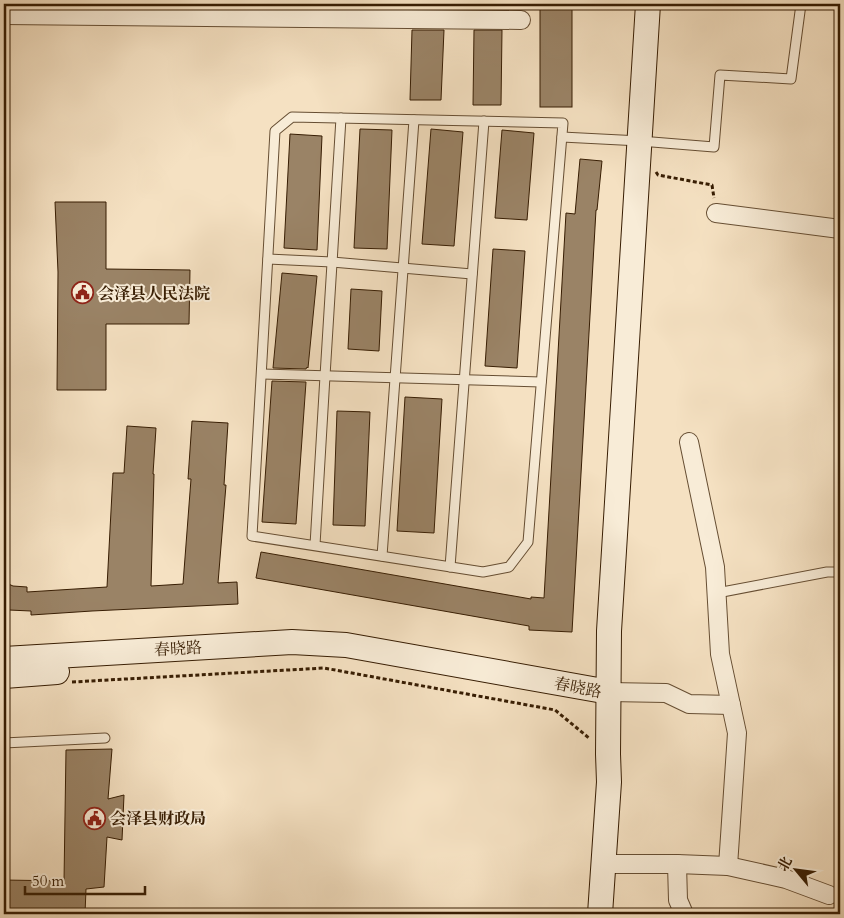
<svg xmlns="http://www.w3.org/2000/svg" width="844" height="918" viewBox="0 0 844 918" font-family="Cardo,'Noto Serif SC',serif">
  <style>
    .building { fill: #9a8366; stroke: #371d03 }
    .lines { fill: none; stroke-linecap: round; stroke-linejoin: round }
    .lane-casing { stroke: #664e33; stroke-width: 11 }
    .street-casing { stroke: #664e33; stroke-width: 20 }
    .secondary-casing { stroke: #371d03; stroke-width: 26 }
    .path { stroke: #371d03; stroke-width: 3; stroke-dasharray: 4 2.5; stroke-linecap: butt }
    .lane { stroke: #f8ecd7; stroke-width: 9 }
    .street { stroke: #f8ecd7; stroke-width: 18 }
    .secondary { stroke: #f8ecd7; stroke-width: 24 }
    .labels { text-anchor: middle; stroke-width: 4; stroke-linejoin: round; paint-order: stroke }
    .poi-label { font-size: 16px; font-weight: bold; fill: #371d03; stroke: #f8ecd7; text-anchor: start }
    .street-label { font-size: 16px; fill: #371d03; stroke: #f8ecd7 }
  </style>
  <rect width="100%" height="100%" fill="#f5e1c2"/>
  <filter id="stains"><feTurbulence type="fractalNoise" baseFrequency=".004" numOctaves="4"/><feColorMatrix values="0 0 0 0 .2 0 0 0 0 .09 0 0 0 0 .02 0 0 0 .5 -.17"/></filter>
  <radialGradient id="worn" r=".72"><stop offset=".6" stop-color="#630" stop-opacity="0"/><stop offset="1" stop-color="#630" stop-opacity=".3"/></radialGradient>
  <!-- building -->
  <g class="building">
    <rect x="540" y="4" width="32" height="103"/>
    <polygon points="412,30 444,30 441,100 410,100"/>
    <polygon points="474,30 502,30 501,105 473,105"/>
    <polygon points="360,129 392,130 387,249 354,248"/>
    <polygon points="431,129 463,132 454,246 422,244"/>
    <polygon points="502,130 534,133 527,220 495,218"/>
    <polygon points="290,134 322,136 317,250 284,248"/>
    <polygon points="580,159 602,161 597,210 596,210 572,632 529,630 529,626 256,578 261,552 531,599 531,597 544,598 566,213 575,214"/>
    <polygon points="55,202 106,202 106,269 190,270 189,324 106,324 106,390 57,390 58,272"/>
    <polygon points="493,249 525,251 517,368 485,366"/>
    <polygon points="282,273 317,276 308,368 307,367 306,369 273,368"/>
    <polygon points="351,289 382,291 379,351 348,349"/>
    <polygon points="272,381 306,382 296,524 262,522"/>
    <polygon points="405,397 442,399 434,533 397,531"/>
    <polygon points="337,411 370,412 365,526 333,525"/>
    <polygon points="192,421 228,423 224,485 226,485 218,583 237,582 238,604 92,611 31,615 31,611 9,610 4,608 4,582 13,586 27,587 27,592 107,587 113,473 124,473 127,426 156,428 153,474 154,474 151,586 183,584 191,479 188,479"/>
    <polygon points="112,749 108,799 124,795 122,840 107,837 104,887 86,889 85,914 4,914 4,880 64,881 66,750"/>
  </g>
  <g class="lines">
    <defs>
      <g id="lane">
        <polygon points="292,117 563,123 528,542 509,567 483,572 252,536 275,131"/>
        <polyline points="562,137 640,141 714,147 720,75 791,79 801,4"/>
        <polyline points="268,259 332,262 472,274"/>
        <polyline points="262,374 541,382"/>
        <polyline points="315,545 325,376 341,118"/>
        <polyline points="382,556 414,120"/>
        <polyline points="450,567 484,121"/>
        <polyline points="717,593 827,572 840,572"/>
        <polyline points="4,743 105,738"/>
      </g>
      <g id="street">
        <polyline points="4,15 521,20"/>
        <polyline points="716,213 840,229"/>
        <polyline points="689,442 715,567 720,654 737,733 728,866"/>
        <polyline points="609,692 666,693 689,704 731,705"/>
        <polyline points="603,864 677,864 728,866 786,879 829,895"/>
        <polyline points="677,864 678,900 684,914"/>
      </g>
      <g id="secondary">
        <polyline points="4,659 292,642 346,645 609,692"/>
        <polyline points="4,676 57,672"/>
        <polyline points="600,914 609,782 608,754 609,631 648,4"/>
      </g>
    </defs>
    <!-- lane casing -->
    <use href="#lane" class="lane-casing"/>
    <!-- street casing -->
    <use href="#street" class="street-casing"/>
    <!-- secondary casing -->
    <use href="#secondary" class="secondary-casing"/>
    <!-- path -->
    <g class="path">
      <polyline points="656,172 658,175 712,185 714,198"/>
      <polyline points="72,682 324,668 555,710 589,738"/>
    </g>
    <!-- lane -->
    <use href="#lane" class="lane"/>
    <!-- street -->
    <use href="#street" class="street"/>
    <!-- secondary -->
    <use href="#secondary" class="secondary"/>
  </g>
  <!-- icons -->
  <defs>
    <symbol id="civic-ring" viewBox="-11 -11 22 22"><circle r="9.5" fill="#f8ecd7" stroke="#8f2418" stroke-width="1.5"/><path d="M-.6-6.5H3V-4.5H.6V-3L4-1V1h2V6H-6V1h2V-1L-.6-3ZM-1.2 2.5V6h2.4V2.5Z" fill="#8f2418"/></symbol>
  </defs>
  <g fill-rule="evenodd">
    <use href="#civic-ring" x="70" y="280" width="25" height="25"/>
    <use href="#civic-ring" x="82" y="806" width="25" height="25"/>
  </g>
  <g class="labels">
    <!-- poi labels -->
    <g class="poi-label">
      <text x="98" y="299">会泽县人民法院</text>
      <text x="110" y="824">会泽县财政局</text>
    </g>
    <!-- street labels -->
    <g class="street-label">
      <text transform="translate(178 648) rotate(-3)" y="6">春晓路</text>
      <text transform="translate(578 687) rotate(11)" y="6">春晓路</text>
    </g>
  </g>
  <!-- margin -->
  <rect width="844" height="918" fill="none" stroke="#f5e1c2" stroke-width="20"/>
  <rect x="5" y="5" width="834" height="908" fill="none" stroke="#371d03" stroke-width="2.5"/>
  <rect x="10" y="10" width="824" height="898" fill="none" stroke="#371d03"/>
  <!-- north arrow -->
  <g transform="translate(796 870) rotate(299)" stroke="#f8ecd7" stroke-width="4" paint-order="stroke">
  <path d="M0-4L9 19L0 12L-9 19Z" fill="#371d03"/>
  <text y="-8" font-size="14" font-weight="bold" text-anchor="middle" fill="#371d03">北</text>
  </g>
  <!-- scale -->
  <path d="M25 886v8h120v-8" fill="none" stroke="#371d03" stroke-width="2.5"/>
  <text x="32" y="886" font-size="15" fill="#371d03" stroke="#f8ecd7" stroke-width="4" paint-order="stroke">50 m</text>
  <rect width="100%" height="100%" filter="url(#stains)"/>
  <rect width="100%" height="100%" fill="url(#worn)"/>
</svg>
